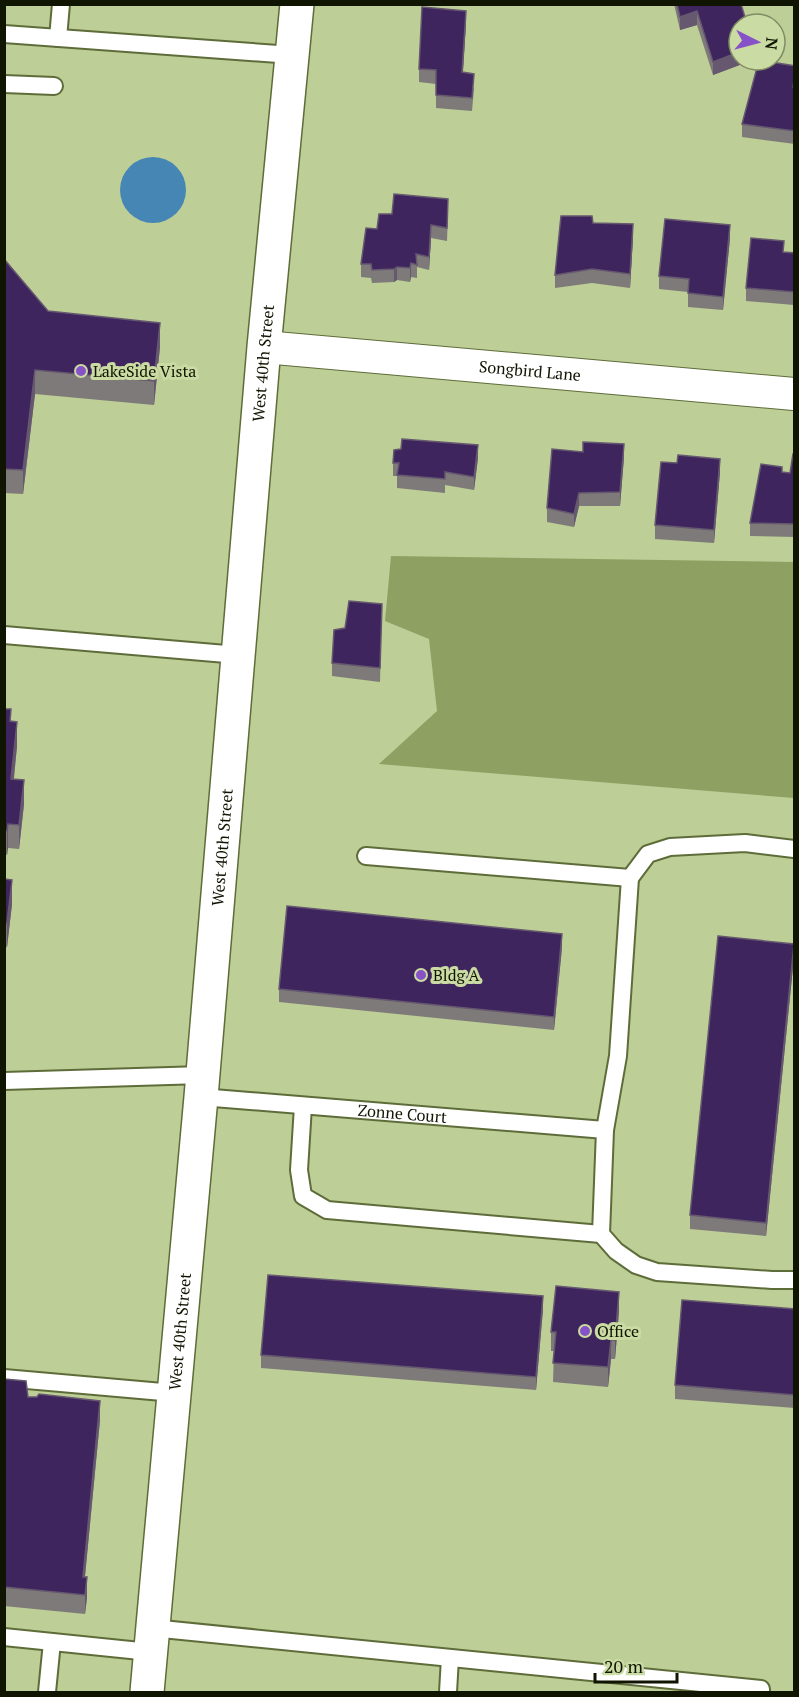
<svg xmlns="http://www.w3.org/2000/svg" width="799" height="1697" viewBox="0 0 799 1697" font-family="'PT Serif',serif">
  <style>
    .green { fill: #8fa063 }
    .water { fill: #4586b5 }
    .lines { fill: none; stroke-linecap: round; stroke-linejoin: round }
    .service-casing { stroke: #5e6c39; stroke-width: 20 }
    .minor-casing { stroke: #5e6c39; stroke-width: 34 }
    .tertiary-casing { stroke: #5e6c39; stroke-width: 36 }
    .service { stroke: #fff; stroke-width: 16 }
    .minor { stroke: #fff; stroke-width: 32 }
    .tertiary { stroke: #fff; stroke-width: 33 }
    .wall { fill: #7e7a7a }
    .shaded-wall { fill: #65586f }
    .building { fill: #3f255e; stroke: #65586f; stroke-width: 1.5 }
    .poi-dot { fill: #8751c8; stroke: #cadba3; stroke-width: 2 }
    .labels { text-anchor: middle; stroke-width: 6; stroke-linejoin: round; paint-order: stroke }
    .street-label { font-size: 16px; fill: #101502; stroke: #cadba3 }
    .poi-label { font-size: 16px; fill: #101502; stroke: #cadba3; text-anchor: start }
  </style>
  <rect width="100%" height="100%" fill="#bdce96"/>
  <!-- green -->
  <polygon class="green" points="391,556 794,562 794,798 379,764 437,711 429,639 385,621"/>
  <!-- water -->
  <circle class="water" cx="153" cy="190" r="33"/>
  <g class="lines">
    <defs>
      <g id="service">
        <polyline points="4,34 292,55"/>
        <polyline points="58,38 61,4"/>
        <polyline points="4,84 54,86"/>
        <polyline points="4,635 238,655"/>
        <polyline points="794,849 745,843 670,847 648,854 630,878 618,1056 605,1130 601,1234 616,1251 636,1265 657,1272 772,1280 794,1280"/>
        <polyline points="366,856 630,878"/>
        <polyline points="4,1081 203,1075"/>
        <path id="s1" d="M201,1097l404,33"/>
        <polyline points="303,1106 299,1170 303,1196 327,1210 601,1234"/>
        <polyline points="4,1378 174,1393"/>
        <polyline points="152,1628 761,1689 761,1692"/>
        <polyline points="4,1637 150,1652"/>
        <polyline points="47,1692 52,1642"/>
        <polyline points="448,1692 450,1658"/>
      </g>
      <g id="minor">
        <path id="s2" d="M264,347l530,47"/>
      </g>
      <g id="tertiary">
        <path id="s3" d="M147,1692l54,-595 63,-750 33,-343"/>
      </g>
    </defs>
    <!-- service casing -->
    <use href="#service" class="service-casing"/>
    <!-- minor casing -->
    <use href="#minor" class="minor-casing"/>
    <!-- tertiary casing -->
    <use href="#tertiary" class="tertiary-casing"/>
    <!-- service -->
    <use href="#service" class="service"/>
    <!-- minor -->
    <use href="#minor" class="minor"/>
    <!-- tertiary -->
    <use href="#tertiary" class="tertiary"/>
  </g>
  <!-- wall -->
  <g class="wall">
    <polygon points="674,4 741,4 753,60 713,75 697,25 680,30"/>
    <polygon points="466,24 463,72 474,88 472,111 436,108 436,84 419,82 419,69"/>
    <polygon points="795,76 795,144 742,137 742,124"/>
    <polygon points="448,212 447,241 431,238 429,270 417,267 417,278 411,277 410,282 397,280 394,282 372,283 371,278 361,277 361,264 377,229 392,214"/>
    <polygon points="593,223 633,238 630,288 592,283 555,288 555,275"/>
    <polygon points="730,238 723,310 688,307 688,292 659,289 659,276"/>
    <polygon points="784,252 795,253 795,313 794,305 746,301 746,288"/>
    <polygon points="4,259 48,311 160,347 154,405 35,394 23,494 4,493"/>
    <polygon points="795,454 795,537 750,536 750,523 782,472 790,473"/>
    <polygon points="624,457 620,506 579,506 574,527 547,522 547,508"/>
    <polygon points="478,458 474,490 445,485 445,493 397,488 397,476 393,476 393,463"/>
    <polygon points="720,472 714,543 655,539 655,525"/>
    <polygon points="382,604 380,682 332,676 332,663 345,628"/>
    <polygon points="4,709 11,721 17,746 14,779 24,804 19,849 8,848 7,855 4,854"/>
    <polygon points="4,879 12,904 7,947 4,947"/>
    <polygon points="562,947 554,1030 279,1002 279,989"/>
    <polygon points="794,957 766,1236 690,1229 690,1215"/>
    <polygon points="543,1309 536,1390 261,1368 261,1355"/>
    <polygon points="795,1309 795,1408 675,1399 675,1385"/>
    <polygon points="619,1311 615,1359 611,1359 608,1387 553,1382 554,1351 551,1351 551,1332"/>
    <polygon points="4,1379 28,1397 100,1420 85,1577 87,1597 85,1614 4,1606"/>
  </g>
  <!-- shaded-wall -->
  <g class="shaded-wall">
    <polygon points="466,11 466,24 462,85 462,72"/>
    <polygon points="697,11 697,25 680,30 680,17"/>
    <polygon points="739,52 739,60 753,60 713,75 713,62"/>
    <polygon points="633,224 633,238 630,288 630,274"/>
    <polygon points="431,225 431,238 429,270 429,257"/>
    <polygon points="730,225 730,238 723,310 723,297"/>
    <polygon points="411,263 411,277 410,282 410,268"/>
    <polygon points="397,267 397,280 394,282 394,269"/>
    <polygon points="160,323 160,347 154,405 154,381"/>
    <polygon points="35,370 35,394 23,494 23,470"/>
    <polygon points="624,444 624,457 620,506 620,492"/>
    <polygon points="478,445 478,458 474,490 474,477"/>
    <polygon points="720,459 720,472 714,543 714,530"/>
    <polygon points="579,493 579,506 574,527 574,514"/>
    <polygon points="17,722 17,746 11,803 11,779"/>
    <polygon points="24,780 24,804 19,849 19,825"/>
    <polygon points="8,824 8,848 7,855 7,831"/>
    <polygon points="12,880 12,904 7,947 7,923"/>
    <polygon points="562,934 562,947 554,1030 554,1017"/>
    <polygon points="794,944 794,957 766,1236 766,1223"/>
    <polygon points="619,1292 619,1311 615,1359 615,1340"/>
    <polygon points="543,1296 543,1309 536,1390 536,1377"/>
    <polygon points="611,1340 611,1359 608,1387 608,1367"/>
    <polygon points="100,1401 100,1420 83,1596 83,1577"/>
    <polygon points="87,1577 87,1597 85,1614 85,1595"/>
  </g>
  <!-- building -->
  <g class="building">
    <polygon points="677,4 741,4 747,24 739,24 739,52 713,62 697,11 680,17"/>
    <polygon points="422,7 466,11 462,72 474,74 472,98 436,95 436,70 419,69"/>
    <polygon points="759,60 795,66 795,76 793,87 795,88 795,131 742,124"/>
    <polygon points="394,194 448,199 447,228 431,225 429,257 416,254 417,265 411,263 410,268 397,267 394,269 372,270 371,264 361,264 366,228 377,229 379,214 392,214"/>
    <polygon points="561,216 592,216 593,223 633,224 630,274 592,269 555,275"/>
    <polygon points="665,219 730,225 723,297 688,293 689,279 659,276"/>
    <polygon points="751,238 784,241 783,252 795,253 795,292 746,288"/>
    <polygon points="4,259 48,311 160,323 154,381 35,370 23,470 4,469"/>
    <polygon points="402,439 478,445 474,477 445,472 445,479 397,475 399,463 393,463 394,450 401,449"/>
    <polygon points="583,442 624,444 620,492 579,493 574,514 547,508 552,449 583,452"/>
    <polygon points="793,454 795,454 795,524 750,523 761,464 782,467 782,472 790,473"/>
    <polygon points="678,455 720,459 714,530 655,525 661,462 677,463"/>
    <polygon points="349,601 382,604 380,668 332,663 334,630 345,628"/>
    <polygon points="4,709 11,709 10,721 17,722 11,779 24,780 19,825 8,824 7,831 4,830"/>
    <polygon points="4,879 12,880 7,923 4,923"/>
    <polygon points="287,906 562,934 554,1017 279,989"/>
    <polygon points="718,936 794,944 766,1223 690,1215"/>
    <polygon points="268,1275 543,1296 536,1377 261,1355"/>
    <polygon points="556,1286 619,1292 615,1340 611,1340 608,1367 553,1363 556,1332 551,1332"/>
    <polygon points="682,1300 795,1309 795,1395 675,1385"/>
    <polygon points="4,1379 26,1381 28,1397 37,1397 39,1394 100,1401 83,1577 87,1577 85,1595 4,1587"/>
  </g>
  <!-- markers -->
  <g class="poi-dot">
    <circle cx="81" cy="371" r="6"/>
    <circle cx="421" cy="975" r="6"/>
    <circle cx="585" cy="1331" r="6"/>
  </g>
  <g class="labels">
    <!-- street labels -->
    <g class="street-label">
      <text dy="6" stroke="none"><textPath href="#s3" startOffset="1334">West 40th Street</textPath></text>
      <text dy="6" stroke="none"><textPath href="#s2" startOffset="267">Songbird Lane</textPath></text>
      <text dy="6" stroke="none"><textPath href="#s3" startOffset="848">West 40th Street</textPath></text>
      <text dy="6" stroke="none"><textPath href="#s1" startOffset="202">Zonne Court</textPath></text>
      <text dy="6" stroke="none"><textPath href="#s3" startOffset="362">West 40th Street</textPath></text>
    </g>
    <!-- poi labels -->
    <g class="poi-label">
      <text x="93" y="377">LakeSide Vista</text>
      <text x="433" y="981">Bldg A</text>
      <text x="597" y="1337">Office</text>
    </g>
  </g>
  <!-- border -->
  <rect width="799" height="1697" fill="none" stroke="#101502" stroke-width="12"/>
  <!-- north arrow -->
  <g transform="translate(757 42) rotate(96)"><circle r="28" fill="#cadba3" stroke="#808c63" stroke-width="1.5"/>
  <path d="M0-4.5L10 22L0 15L-10 22Z" fill="#8751c8"/>
  <text y="-9" font-size="16" font-weight="bold" text-anchor="middle" fill="#101502">N</text>
  </g>
  <!-- scale -->
  <path d="M595 1673v9h82v-9" fill="none" stroke="#101502" stroke-width="3"/>
  <text x="604" y="1673" font-size="18" fill="#101502" stroke="#cadba3" stroke-width="4.5" paint-order="stroke">20 m</text>
</svg>
